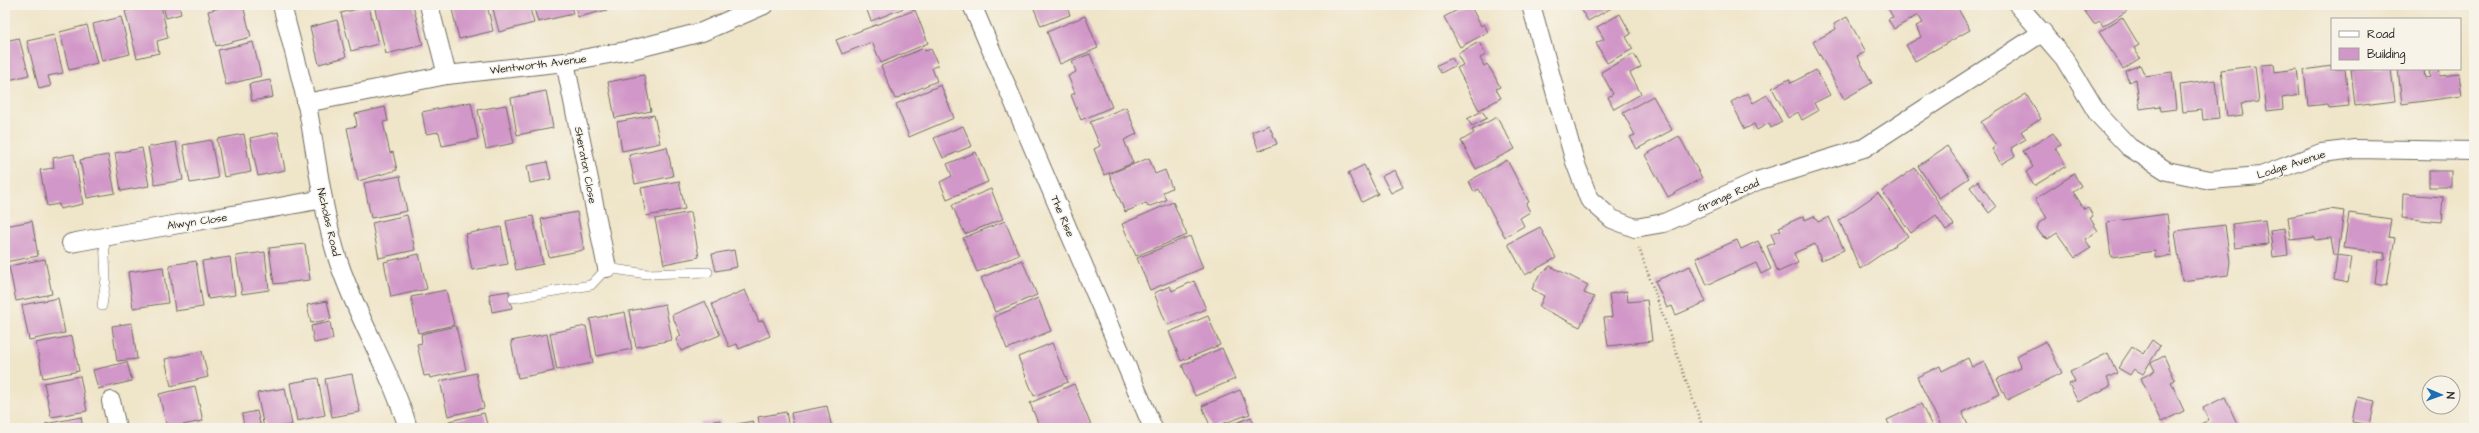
<svg xmlns="http://www.w3.org/2000/svg" width="2479" height="433" viewBox="0 0 2479 433" font-family="'Architects Daughter',sans-serif">
  <style>
    .building { fill: #d197c8 }
    .lines { fill: none; stroke-linecap: round; stroke-linejoin: round }
    .lane-casing { stroke: #706c62; stroke-width: 10 }
    .street-casing { stroke: #706c62; stroke-width: 20 }
    .path { stroke: #706c62; stroke-width: 2.5; stroke-dasharray: 1 3; stroke-linecap: butt }
    .lane { stroke: #fff; stroke-width: 9 }
    .street { stroke: #fff; stroke-width: 18 }
    .labels { text-anchor: middle; stroke-width: 3; stroke-linejoin: round; paint-order: stroke }
    .street-label { font-size: 11px; fill: #2b2b2b; stroke: #f7f3e8 }
  </style>
  <rect width="100%" height="100%" fill="#f7f3e8"/>
  <filter id="ink" filterUnits="userSpaceOnUse"><feTurbulence type="fractalNoise" baseFrequency=".025" numOctaves="2"/><feDisplacementMap in="SourceGraphic" scale="8" xChannelSelector="R" yChannelSelector="G"/><feConvolveMatrix kernelMatrix="1 2 1 2 8 2 1 2 1" color-interpolation-filters="sRGB"/></filter>
  <filter id="wash" filterUnits="userSpaceOnUse"><feTurbulence type="fractalNoise" baseFrequency=".012" numOctaves="4" result="noise"/><feDisplacementMap in="SourceGraphic" scale="16" xChannelSelector="R" yChannelSelector="G"/><feGaussianBlur stdDeviation="0.9" result="paint"/><feColorMatrix in="noise" values="0 0 0 0 0 0 0 0 0 0 0 0 0 0 0 0 0 1.4 0 .05"/><feComposite in="paint" operator="in"/></filter>
  <g filter="url(#wash)">
    <rect width="100%" height="100%" fill="#efe5c9"/>
    <g id="blocks">
      <!-- building -->
      <g class="building">
        <polygon points="152,5 161,5 168,38 157,41 159,53 137,58 125,11"/>
        <polygon points="163,5 179,5 181,14 166,18"/>
        <polygon points="233,5 243,5 251,37 216,46 208,11"/>
        <polygon points="374,5 413,5 423,45 386,54"/>
        <polygon points="451,5 487,5 493,31 459,39"/>
        <polygon points="492,5 529,5 534,23 499,32"/>
        <polygon points="533,5 571,5 573,14 538,22"/>
        <polygon points="575,5 624,5 624,6 578,17"/>
        <polygon points="865,5 903,5 904,8 871,21"/>
        <polygon points="1035,5 1066,5 1070,15 1041,26 1033,6"/>
        <polygon points="1467,5 1470,5 1481,26 1484,24 1488,32 1460,47 1444,17"/>
        <polygon points="1579,5 1617,5 1588,21"/>
        <polygon points="1886,5 1956,5 1970,30 1915,61 1906,45 1921,37 1916,26 1923,23 1918,15 1894,29 1888,19 1893,17"/>
        <polygon points="2093,5 2123,5 2127,11 2103,26 2100,21 2094,24 2084,10"/>
        <polygon points="369,6 378,44 351,51 341,13"/>
        <polygon points="915,10 928,43 881,63 872,42 842,54 836,40"/>
        <polygon points="1620,14 1631,34 1626,37 1633,49 1607,63 1596,43 1604,39 1597,27"/>
        <polygon points="1085,16 1098,48 1060,64 1047,32"/>
        <polygon points="121,17 130,54 102,61 93,24"/>
        <polygon points="1847,17 1866,52 1857,56 1872,83 1844,99 1813,42 1836,29 1834,24"/>
        <polygon points="2122,17 2139,45 2134,48 2140,58 2123,69 2099,32"/>
        <polygon points="337,20 346,57 319,64 310,27"/>
        <polygon points="87,25 97,63 69,70 60,32"/>
        <polygon points="54,35 63,73 48,76 51,86 39,89 27,41"/>
        <polygon points="19,38 29,75 5,81 5,41"/>
        <polygon points="253,42 261,76 226,85 218,50"/>
        <polygon points="1479,42 1486,55 1480,58 1484,66 1487,64 1494,75 1500,87 1496,89 1501,98 1479,110 1457,68 1463,65 1457,54"/>
        <polygon points="924,48 925,51 931,49 938,65 932,68 937,81 895,99 881,66"/>
        <polygon points="1090,54 1112,107 1081,120 1071,95 1075,93 1068,76 1076,72 1072,61"/>
        <polygon points="1634,54 1641,67 1630,73 1641,94 1614,109 1608,97 1613,94 1601,72"/>
        <polygon points="1452,58 1456,65 1441,73 1437,65"/>
        <polygon points="2274,64 2275,72 2297,69 2300,95 2282,98 2283,109 2267,111 2261,65"/>
        <polygon points="2140,65 2145,76 2172,72 2176,109 2161,111 2160,106 2140,109 2136,79 2129,82 2125,71"/>
        <polygon points="2255,66 2259,102 2241,104 2243,115 2227,117 2221,70"/>
        <polygon points="2332,66 2332,69 2345,69 2349,106 2329,108 2328,104 2308,106 2304,70"/>
        <polygon points="2351,69 2391,69 2395,101 2355,106"/>
        <polygon points="2398,69 2424,69 2425,78 2430,77 2429,71 2439,69 2440,76 2459,74 2462,96 2402,104"/>
        <polygon points="1816,70 1830,95 1814,103 1818,111 1802,120 1798,112 1788,118 1772,88 1789,79 1791,83"/>
        <polygon points="644,75 651,111 615,118 608,82"/>
        <polygon points="270,80 273,97 252,101 249,84"/>
        <polygon points="2215,80 2219,118 2203,120 2202,110 2183,112 2180,85"/>
        <polygon points="941,85 954,118 909,137 896,104"/>
        <polygon points="546,91 553,128 517,135 511,98"/>
        <polygon points="1748,93 1753,103 1767,95 1782,122 1771,128 1769,123 1757,130 1754,124 1745,129 1731,102"/>
        <polygon points="2026,94 2041,119 2021,131 2026,139 2011,148 2015,156 2001,164 1992,149 1996,146 1981,122"/>
        <polygon points="1653,96 1672,130 1637,149 1630,137 1635,135 1623,113"/>
        <polygon points="471,102 478,139 442,146 439,132 426,134 422,112"/>
        <polygon points="506,105 514,143 486,149 478,110"/>
        <polygon points="385,107 388,121 383,122 390,153 393,152 397,170 358,181 347,128 357,126 355,114"/>
        <polygon points="1126,107 1137,134 1124,140 1133,163 1104,175 1094,149 1100,146 1090,122"/>
        <polygon points="1482,111 1487,118 1472,126 1467,119"/>
        <polygon points="654,115 660,143 622,151 617,122"/>
        <polygon points="1497,117 1515,149 1476,169 1461,141 1474,133 1472,130"/>
        <polygon points="1269,125 1277,144 1259,151 1252,132"/>
        <polygon points="963,126 972,146 943,158 934,138"/>
        <polygon points="278,132 285,170 258,176 250,138"/>
        <polygon points="2053,133 2061,145 2055,148 2066,166 2034,186 2026,172 2033,167 2023,151"/>
        <polygon points="244,134 251,172 224,177 217,139"/>
        <polygon points="1679,136 1702,178 1668,197 1645,155"/>
        <polygon points="211,140 218,178 190,183 183,145"/>
        <polygon points="176,142 183,180 155,185 148,147"/>
        <polygon points="1947,146 1969,178 1939,198 1918,166"/>
        <polygon points="667,147 673,176 635,184 629,155"/>
        <polygon points="142,148 149,186 121,191 115,153"/>
        <polygon points="976,152 988,182 947,199 940,182 952,176 947,164"/>
        <polygon points="74,154 83,204 60,209 59,204 47,206 40,170 54,168 53,158"/>
        <polygon points="108,155 115,193 87,198 80,160"/>
        <polygon points="1149,158 1155,174 1165,170 1172,188 1163,192 1166,200 1148,207 1146,203 1125,212 1109,174"/>
        <polygon points="1507,160 1529,202 1526,204 1530,212 1520,218 1524,226 1505,237 1479,189 1474,192 1469,181"/>
        <polygon points="547,162 551,179 530,183 527,166"/>
        <polygon points="1364,165 1378,194 1362,202 1348,173"/>
        <polygon points="1915,168 1954,225 1946,230 1936,215 1911,233 1882,191"/>
        <polygon points="1395,170 1403,187 1391,193 1382,176"/>
        <rect x="2429" y="171" width="22" height="16"/>
        <polygon points="2074,174 2081,186 2073,191 2084,209 2088,207 2093,216 2090,218 2098,231 2085,239 2091,248 2075,258 2057,233 2048,239 2043,237 2037,229 2039,223 2047,218 2035,199"/>
        <polygon points="400,176 407,211 371,218 364,183"/>
        <polygon points="679,181 685,209 646,216 641,188"/>
        <polygon points="1978,181 1996,207 1989,213 1970,187"/>
        <polygon points="991,189 1003,219 965,234 952,205"/>
        <polygon points="1878,193 1908,236 1860,269 1839,220"/>
        <polygon points="2403,194 2443,197 2441,222 2402,218"/>
        <polygon points="1173,202 1187,235 1136,256 1122,224"/>
        <polygon points="2330,209 2344,211 2338,254 2334,255 2331,238 2315,240 2314,237 2291,240 2288,217"/>
        <polygon points="577,212 584,250 549,257 541,219"/>
        <polygon points="691,212 699,257 664,264 655,219"/>
        <polygon points="2349,213 2391,219 2388,237 2395,238 2387,286 2375,284 2378,260 2384,260 2385,253 2344,248"/>
        <polygon points="2167,214 2172,256 2155,258 2155,251 2111,257 2107,222"/>
        <polygon points="407,215 415,250 379,258 372,223"/>
        <polygon points="533,216 543,264 516,270 506,221"/>
        <polygon points="1804,216 1805,220 1814,216 1818,222 1829,217 1844,250 1821,260 1815,244 1794,253 1798,263 1778,272 1767,246 1775,243 1771,234 1781,230 1779,227"/>
        <polygon points="2265,220 2268,244 2235,248 2232,224"/>
        <polygon points="32,221 38,256 5,262 5,226"/>
        <polygon points="1005,221 1019,255 977,272 963,238"/>
        <polygon points="2225,225 2230,262 2228,275 2182,281 2175,231"/>
        <polygon points="501,227 508,264 472,270 465,234"/>
        <polygon points="1540,227 1556,258 1525,275 1508,244"/>
        <polygon points="2285,228 2288,255 2273,257 2270,230"/>
        <polygon points="1190,236 1203,268 1150,290 1137,258"/>
        <polygon points="1737,240 1741,249 1758,241 1771,269 1761,274 1756,263 1707,285 1696,258"/>
        <polygon points="305,244 310,280 274,284 269,248"/>
        <polygon points="734,250 737,267 716,271 712,254"/>
        <polygon points="265,252 269,290 242,294 236,256"/>
        <polygon points="419,254 427,289 391,297 384,262"/>
        <polygon points="2337,255 2352,257 2348,283 2334,280"/>
        <polygon points="230,257 235,295 208,299 202,261"/>
        <polygon points="45,259 52,294 16,301 9,266"/>
        <polygon points="1022,260 1037,295 995,312 981,278"/>
        <polygon points="196,261 203,307 175,311 169,265"/>
        <polygon points="1550,266 1588,285 1584,293 1594,297 1580,327 1539,307 1544,296 1532,289 1538,277"/>
        <polygon points="1690,266 1706,302 1676,315 1672,306 1667,308 1655,281"/>
        <polygon points="163,267 168,303 133,308 128,272"/>
        <polygon points="1194,281 1206,309 1167,325 1154,293 1170,286 1172,291"/>
        <polygon points="446,290 454,325 418,333 411,297"/>
        <polygon points="745,290 759,322 763,320 770,336 739,349 737,344 729,347 712,304"/>
        <polygon points="509,291 512,308 492,312 489,294"/>
        <polygon points="1627,291 1628,302 1647,300 1652,341 1608,346 1604,318 1612,317 1609,294"/>
        <polygon points="58,298 65,333 29,340 22,305"/>
        <polygon points="1038,298 1051,331 1007,349 994,317"/>
        <polygon points="327,301 331,319 311,323 307,305"/>
        <polygon points="705,301 720,335 681,351 676,339 681,336 672,315"/>
        <polygon points="665,304 672,340 636,347 629,311"/>
        <polygon points="625,312 632,349 597,356 590,319"/>
        <polygon points="1208,316 1220,345 1181,361 1169,332"/>
        <polygon points="330,322 333,339 314,343 311,326"/>
        <polygon points="132,323 137,359 117,361 112,326"/>
        <polygon points="456,326 466,370 430,378 429,375 424,376 417,344 422,343 421,334"/>
        <polygon points="586,326 593,363 557,370 550,333"/>
        <polygon points="547,334 554,371 518,378 511,341"/>
        <polygon points="72,336 79,371 43,378 36,343"/>
        <polygon points="2152,340 2160,346 2143,374 2134,369 2130,375 2118,368 2132,347 2143,354"/>
        <polygon points="2046,341 2062,373 2007,400 1997,379 2021,368 2016,356"/>
        <polygon points="1052,343 1068,382 1034,396 1018,357"/>
        <polygon points="1222,348 1235,379 1195,396 1182,365"/>
        <polygon points="202,351 208,377 171,386 165,359"/>
        <polygon points="2108,353 2117,373 2107,378 2111,386 2078,402 2069,384 2075,382 2070,372"/>
        <polygon points="2164,356 2175,380 2171,382 2184,411 2161,422 2141,378 2155,371 2151,363"/>
        <polygon points="1968,358 1972,367 1984,361 2000,394 1962,412 1968,425 1961,428 1942,428 1917,377 1940,366 1942,371"/>
        <polygon points="127,362 132,381 98,389 93,370"/>
        <polygon points="476,373 484,408 448,416 440,381"/>
        <polygon points="352,374 360,412 332,417 325,379"/>
        <polygon points="80,376 87,411 51,417 44,383"/>
        <polygon points="318,378 325,415 297,421 290,383"/>
        <polygon points="1074,384 1092,428 1040,428 1030,403"/>
        <polygon points="195,386 203,421 167,428 159,394"/>
        <polygon points="285,388 292,425 264,428 257,393"/>
        <polygon points="1240,390 1250,414 1211,428 1202,406"/>
        <polygon points="2225,397 2239,428 2204,428 2202,424 2209,420 2203,408"/>
        <polygon points="2357,397 2375,401 2370,425 2352,422"/>
        <polygon points="1921,404 1933,428 1891,428 1887,420"/>
        <polygon points="827,406 832,428 794,428 791,413"/>
        <polygon points="257,411 261,428 244,428 242,414"/>
        <polygon points="786,412 789,428 760,428 758,417"/>
        <polygon points="484,413 488,428 450,428 449,421"/>
        <polygon points="81,417 83,428 46,428 45,424"/>
        <polygon points="1251,417 1256,428 1224,428"/>
        <polygon points="720,420 721,427 753,421 755,428 701,428 700,423"/>
      </g>
    </g>
  </g>
  <g filter="url(#ink)">
    <use href="#blocks" fill-opacity="0" stroke="#706c62" stroke-width="1"/>
    <g class="lines">
      <defs>
        <g id="lane">
          <polyline points="513,298 591,285 607,268 647,274 708,272"/>
          <polyline points="102,306 106,279 104,237"/>
        </g>
        <g id="street">
          <path d="M282,5c8,33 18,67 25,100 10,52 15,107 32,158 19,57 52,108 69,165"/>
          <polyline points="429,5 447,75"/>
          <polyline points="972,5 1153,428"/>
          <polyline points="1531,5 1575,162 1589,199 1612,219 1635,228 1664,223 1757,181 1864,148 2043,32"/>
          <polyline points="2018,5 2064,58 2098,114 2129,147 2167,171 2210,180 2261,176 2321,153 2355,149 2474,151"/>
          <polyline points="565,62 607,268"/>
          <polyline points="306,103 447,75 565,62 631,50 702,32 764,5"/>
          <path d="M71,243c84,-16 168,-28 252,-44"/>
          <polyline points="111,401 117,428"/>
        </g>
      </defs>
      <!-- lane casing -->
      <use href="#lane" class="lane-casing"/>
      <!-- street casing -->
      <use href="#street" class="street-casing"/>
      <!-- path -->
      <polyline class="path" points="1639,248 1703,428"/>
      <!-- lane -->
      <use href="#lane" class="lane"/>
      <!-- street -->
      <use href="#street" class="street"/>
    </g>
  </g>
  <g class="labels">
    <!-- street labels -->
    <g class="street-label">
      <text transform="translate(538 64) rotate(-7)" y="4">Wentworth Avenue</text>
      <text transform="translate(2291 164) rotate(-18)" y="4">Lodge Avenue</text>
      <text transform="translate(586 165) rotate(79)" y="4">Sheraton Close</text>
      <text transform="translate(1728 195) rotate(-24)" y="4">Grange Road</text>
      <text transform="translate(1063 216) rotate(67)" y="4">The Rise</text>
      <text transform="translate(197 221) rotate(-8)" y="4">Alwyn Close</text>
      <text transform="translate(329 222) rotate(77)" y="4">Nicholas Road</text>
    </g>
  </g>
  <!-- margin -->
  <rect width="2479" height="433" fill="none" stroke="#f7f3e8" stroke-width="20"/>
  <!-- legend -->
  <rect x="2331" y="18" width="130" height="52" fill="#f7f3e8" stroke="#a5a39c"/>
  <rect x="2339" y="31" width="20" height="6" fill="#ffffff" stroke="#a5a39c"/>
  <text x="2367" y="38" font-size="12" fill="#2b2b2b">Road</text>
  <rect x="2339" y="48" width="20" height="12" fill="#d197c8" stroke="#a5a39c"/>
  <text x="2367" y="58" font-size="12" fill="#2b2b2b">Building</text>
  <!-- north arrow -->
  <g transform="translate(2441 395) rotate(92)"><circle r="19" fill="#f7f3e8" stroke="#a5a39c"/>
  <path d="M0-3L7 15L0 10L-7 15Z" fill="#1f6fb2"/>
  <text y="-6" font-size="11" font-weight="bold" text-anchor="middle" fill="#2b2b2b">N</text>
  </g>
</svg>
